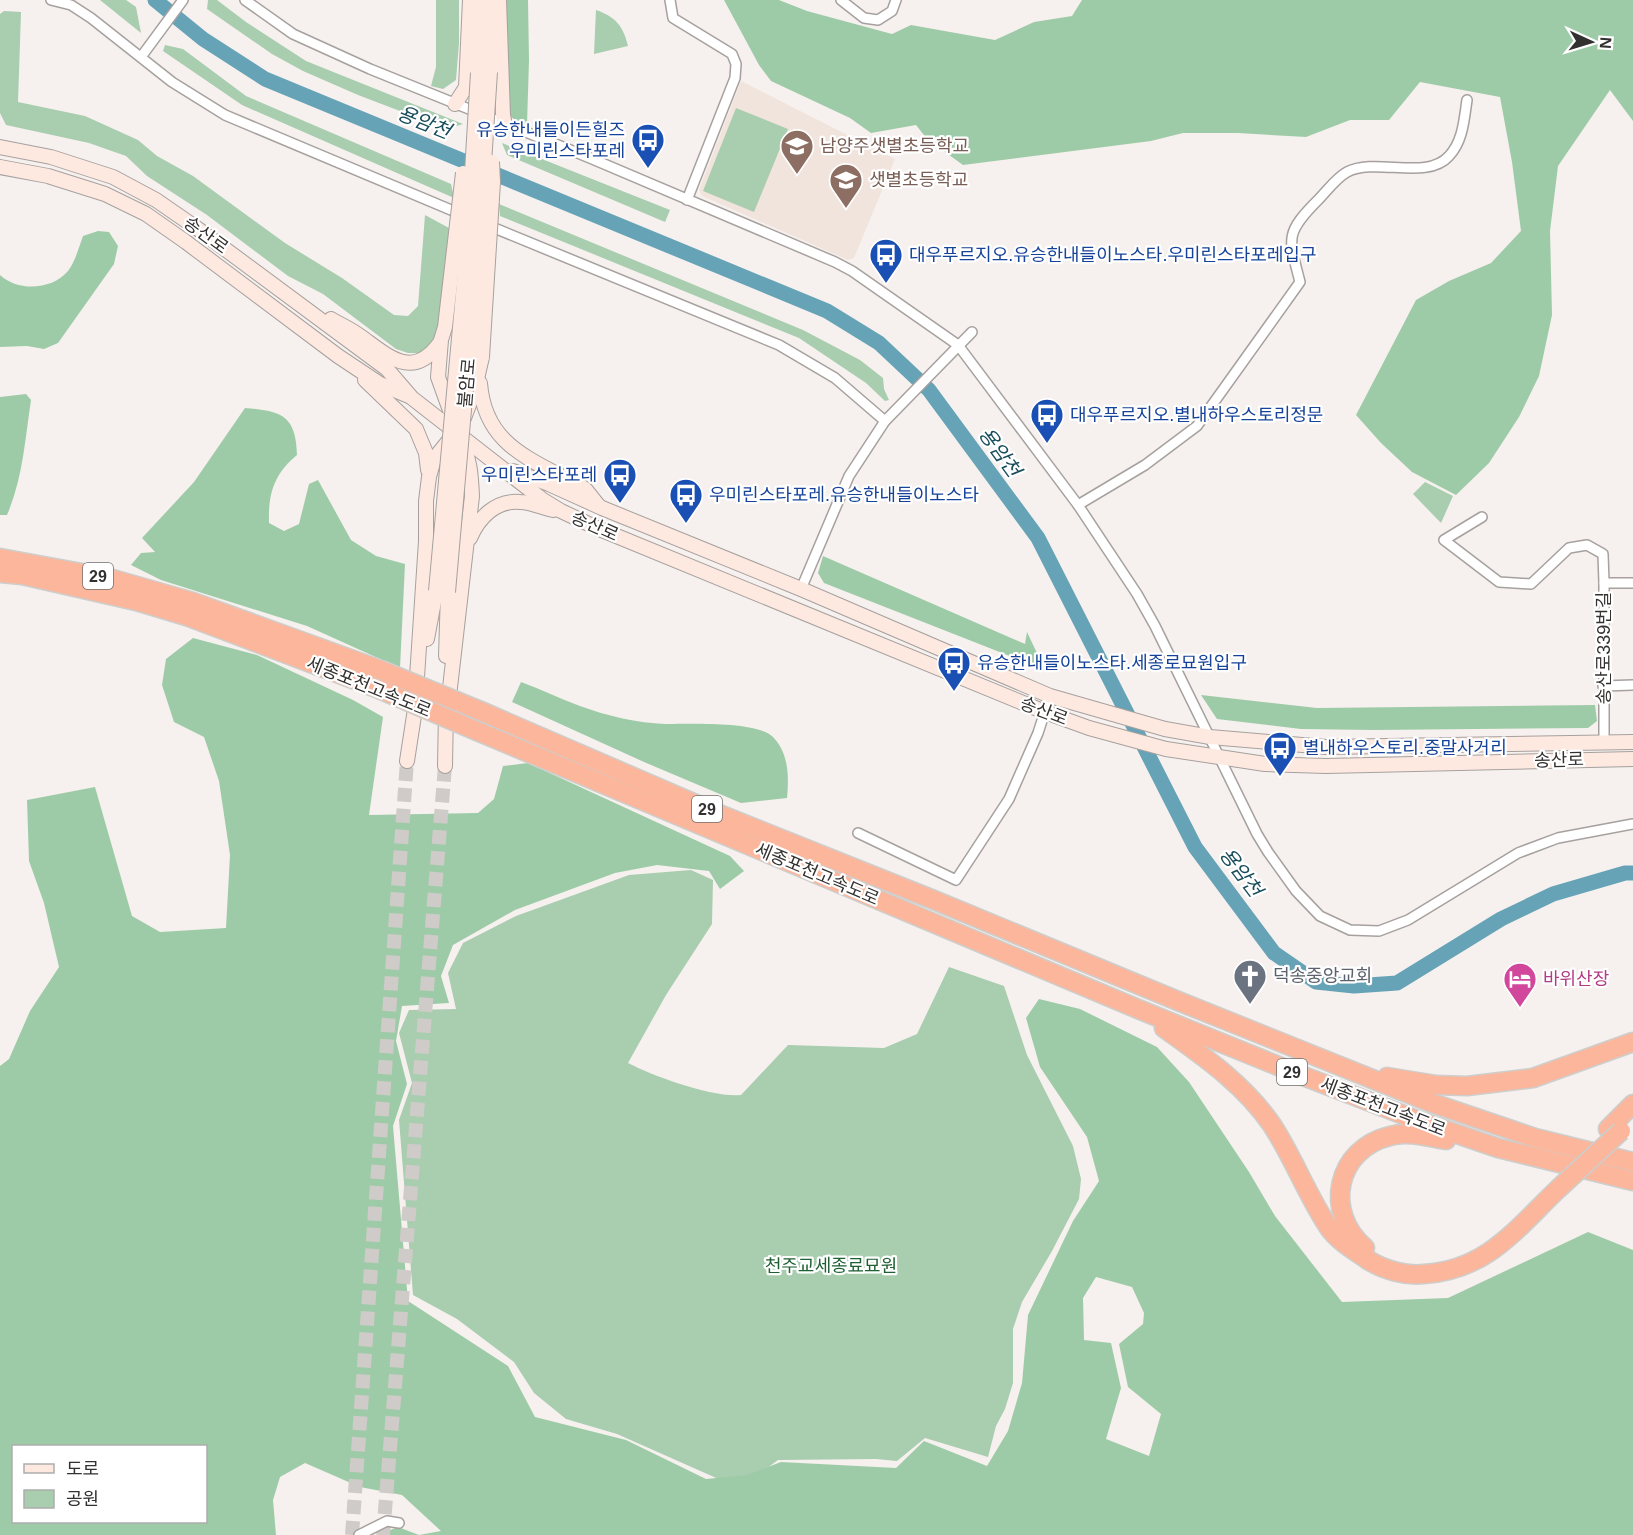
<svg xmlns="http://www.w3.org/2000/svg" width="1633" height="1535" viewBox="0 0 1633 1535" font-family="Arial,'Noto Sans KR',sans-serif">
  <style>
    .built { fill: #f1e4dd }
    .green { fill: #a9cdaf }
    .forest { fill: #9ecba7; fill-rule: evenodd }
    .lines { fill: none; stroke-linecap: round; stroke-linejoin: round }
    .river { stroke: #66a3b7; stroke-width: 15 }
    .secondary-tunnel { stroke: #cfcbc8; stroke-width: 14; stroke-dasharray: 14 7; stroke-linecap: butt }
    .street-casing { stroke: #a6a19e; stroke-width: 12 }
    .secondary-casing { stroke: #a6a19e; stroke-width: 16 }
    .highway-casing { stroke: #cececd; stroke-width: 21 }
    .street { stroke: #fff; stroke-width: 9 }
    .secondary { stroke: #fee9e1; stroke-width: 14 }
    .highway { stroke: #fbb69b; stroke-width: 18 }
    .secondary-bridge-casing { stroke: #a6a19e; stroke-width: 16; stroke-linecap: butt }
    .highway-bridge-casing { stroke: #cececd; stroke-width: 21; stroke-linecap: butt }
    .secondary-bridge { stroke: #fee9e1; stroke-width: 14 }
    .highway-bridge { stroke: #fbb69b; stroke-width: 18 }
    .labels { text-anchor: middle; stroke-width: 4.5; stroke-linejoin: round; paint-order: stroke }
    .shield { fill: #fff; stroke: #706f6e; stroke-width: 1.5 }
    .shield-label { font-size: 16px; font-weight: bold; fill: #333130 }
    .transit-label { font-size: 18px; fill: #164399; stroke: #fff; text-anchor: start }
    .education-label { font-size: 18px; fill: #785e54; stroke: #fff; text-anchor: start }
    .street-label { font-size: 18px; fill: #333130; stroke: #fff }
    .worship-label { font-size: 18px; fill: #5b616d; stroke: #fff; text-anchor: start }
    .hotel-label { font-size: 18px; fill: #b23c85; stroke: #fff; text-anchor: start }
    .park-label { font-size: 18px; fill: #1f6033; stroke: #fff }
    .water-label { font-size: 20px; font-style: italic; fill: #174c5b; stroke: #fff }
  </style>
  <rect width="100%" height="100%" fill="#f6f1ee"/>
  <!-- built -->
  <polygon class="built" points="741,81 895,159 854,258 848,260 702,196 699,190"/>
  <!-- green -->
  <g class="green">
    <polygon points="100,0 126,0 136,7 141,33"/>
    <polygon points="208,0 217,0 246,22 306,61 463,124 447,129 358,95 303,71 272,54 207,9"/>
    <polygon points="436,0 459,0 459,43 456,80 443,89 431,86 436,67"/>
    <path d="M596,10c20,7 27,16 32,36l-34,8z"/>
    <polygon points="4,11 21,12 18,102 85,116 138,140 157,156 193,176 285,243 342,278 394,315 408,316 418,306 425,215 449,228 438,334 431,345 423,353 408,353 396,349 323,294 288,276 207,215 147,176 126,156 89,143 6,125 0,113 0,14"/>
    <polygon points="165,45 183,49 246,96 451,184 454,198 242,105 163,51"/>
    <polygon points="736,108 788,129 754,212 703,191"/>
    <polygon points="502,143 670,210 665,222 507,155"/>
    <polygon points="499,204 803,330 860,360 883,378 884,389 889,400 885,401 866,383 799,338 500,216"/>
    <polygon points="1425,482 1453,496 1441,523 1413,494"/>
    <path d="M691,870l22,10 -1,44 -46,71 -38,68c25,13 85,35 113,32l47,-50 96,3 33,-14 32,-67 55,19 23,69 46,91 8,33 -2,20 -27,52 -30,51 -9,27v54l-8,26 -9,17 -8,31 -63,-19 -28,23 -21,-2 -98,1 -27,20 -28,1 -106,-47 -51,-15 -32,-26 -20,-31 -57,-43 -44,-24 -14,-175 13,-37 -13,-50 10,-23 47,-1 -8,-36 15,-30 53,-27 113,-41z"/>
  </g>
  <!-- forest -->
  <g class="forest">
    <polygon points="504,0 528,0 529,60 527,125 516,121 509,115"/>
    <polygon points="724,0 779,0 807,11 892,34 911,25 995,40 1034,22 1072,16 1082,0 1633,0 1633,121 1610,90 1558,166 1550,231 1552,315 1539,376 1519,417 1489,463 1456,495 1412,472 1381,443 1356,415 1416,300 1449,281 1491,263 1521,231 1512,162 1500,97 1420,82 1389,120 1350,120 1306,137 1238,133 1183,133 1151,141 963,165 927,139 916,125 871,133 850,118 771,81 759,65"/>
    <path d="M98,231l11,1 9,14 -4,18 -56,79 -14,6 -17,-3 -27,1v-72c18,17 52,15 68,-4 7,-9 11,-24 15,-35z"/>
    <path d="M26,394l5,6c-6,39 -8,78 -24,115h-7v-118z"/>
    <path d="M245,408c36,3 51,7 52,47 -23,19 -29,39 -28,68l15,8 15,-7 10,-40 9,-4 33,60 25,16 29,8 -5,104 -93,-42 -146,-46 -30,-15 10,-12 14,-1 -13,-14 52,-56z"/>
    <polygon points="823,556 1025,644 1027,632 1045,670 824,583 818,573"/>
    <path d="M193,638l64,17 96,45 30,17 -14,98 109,-2 16,-14 9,-33 25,-3 202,93 14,15 -24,18 -11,-18 -52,-6 -42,8 -100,37 -62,35 -12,31 8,27 -47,3 -6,35 11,43 -14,42 15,175 100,65 27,51 91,23 80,39 41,-4 34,-13 115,6 28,-27 63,25 21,-35 14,-48 6,-68 45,-94 26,-40 -12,-44 -47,-70 -14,-49 13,-19 41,10 77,38 32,35 60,90 26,44 67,86 106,-4 140,-66 45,18v285h-1255l20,-8 21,8 22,-4 -39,-36 -42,-8 -55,-24 -25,14 -7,23 3,35h-276v-469l9,-7 21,-48 29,-44 -15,-64 -15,-42 -2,-61 68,-13 37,129 28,16 66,-4 4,-73 -11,-74 -15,-44 -30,-15 -12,-37 4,-26zM1096,1277l36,10 12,26 -1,11 -24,20 9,43 33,27 -12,42 -43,-17 15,-51 -10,-45 -27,-3 -1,-42zM14,1446h192v76h-192z"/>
    <path d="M521,682c20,7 39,17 59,24 27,10 58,17 85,18 24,0 92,-3 108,13 16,16 16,41 14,61l-46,5 -97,-41 -132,-60z"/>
    <polygon points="1201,695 1317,708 1595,705 1597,721 1588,728 1374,730 1301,729 1217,719"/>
  </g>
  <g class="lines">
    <!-- river -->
    <polyline class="river" points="155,0 203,39 265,79 827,311 879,343 929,390 1038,538 1195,847 1274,953 1316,982 1354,986 1397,983 1501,919 1553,894 1625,873 1633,873"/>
    <!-- secondary-tunnel -->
    <g class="secondary-tunnel">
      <polyline points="352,1535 407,761"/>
      <polyline points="383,1535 445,766"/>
    </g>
    <defs>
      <g id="street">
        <polyline points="51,0 71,5 91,18 172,82 225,115 463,215"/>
        <polyline points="245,0 293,34 370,69 590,158 835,262 852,271 958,345 1078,505 1137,594 1155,626 1257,834 1268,852 1296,891 1320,916 1350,930 1379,931 1408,920 1518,853 1558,838 1633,824"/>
        <polyline points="670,0 673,18 732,54 736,64 735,78 687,200"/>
        <polyline points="841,0 864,18 878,20 892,11 896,0"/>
        <polyline points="141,57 183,0"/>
        <polyline points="487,225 779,345 835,378 885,421 849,476 801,589"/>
        <polyline points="885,421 972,332"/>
        <path d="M1078,505l67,-40 52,-39 103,-144c-11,-43 -16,-48 17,-81 9,-9 19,-23 30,-29 29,-15 80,9 102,-16 14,-15 15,-36 18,-56"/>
        <polyline points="1482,517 1444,540 1499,582 1531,584 1569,548 1587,545 1603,554 1604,583"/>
        <polyline points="1603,686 1633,685"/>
        <polyline points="1604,743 1604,583 1633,583"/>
        <polyline points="858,833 956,880 1009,799 1038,733 1050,696"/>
        <polyline points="359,1535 387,1521 399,1523"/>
      </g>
      <g id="secondary">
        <polyline points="499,0 503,115 505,125"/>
        <polyline points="490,72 491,0"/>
        <polyline points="478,73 479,0"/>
        <polyline points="455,104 466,87 470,0"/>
        <polyline points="0,147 51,157 113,177 156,200 198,229 387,369 412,398 543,500 561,511 597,528 1045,712 1089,728 1166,749 1265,764 1326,766 1633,759"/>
        <polyline points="0,167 48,176 105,194 146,214 186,242 338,356 380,384 409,396"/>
        <path d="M331,319c10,6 20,10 29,17 27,19 52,45 79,8"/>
        <polyline points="441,340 438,377 452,416"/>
        <polyline points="365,380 416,429 426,453 428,470"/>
        <path d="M480,383c4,52 36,70 77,91 9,5 22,9 29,16 4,5 8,10 12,15"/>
        <polyline points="464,418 474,392 482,357"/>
        <polyline points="513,471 549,484 602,508 801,589 1050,696 1165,729 1210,737 1326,747 1633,742"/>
        <path d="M470,538c9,-21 26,-38 50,-36 11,0 23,6 33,8"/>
        <polyline points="427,639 436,591"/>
        <polyline points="446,656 448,592"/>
        <polyline points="416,692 426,541 426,501 429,477 434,459 454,434"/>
        <path d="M448,705l24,-209c-1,-22 -2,-39 -13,-59"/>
        <polyline points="407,761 417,696"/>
        <polyline points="445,766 446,711"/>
      </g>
      <g id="highway">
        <polyline points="0,558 109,578 193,602 381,670"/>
        <polyline points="0,573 22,575 136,601 189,617 379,689"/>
        <polyline points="483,712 714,812 934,900 1178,1001 1432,1103 1535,1138 1633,1162"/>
        <polyline points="477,731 1138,1009 1298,1074 1422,1122 1498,1148 1633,1181"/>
        <path d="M1164,1028c39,28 80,56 108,97 21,32 35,70 57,103 9,13 26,23 39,32 16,10 37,16 56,14 63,-4 92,-45 134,-85"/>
        <polyline points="1387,1077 1436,1085 1467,1086 1533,1078 1633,1042"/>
        <polyline points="1608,1129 1633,1104"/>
        <path d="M1365,1248c-42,-36 -29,-99 25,-112 18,-5 38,1 56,4"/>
      </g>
    </defs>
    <!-- street casing -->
    <use href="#street" class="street-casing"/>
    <!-- secondary casing -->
    <use href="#secondary" class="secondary-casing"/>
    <!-- highway casing -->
    <use href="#highway" class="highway-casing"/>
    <!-- street -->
    <use href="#street" class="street"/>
    <!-- secondary -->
    <use href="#secondary" class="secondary"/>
    <!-- highway -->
    <use href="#highway" class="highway"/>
    <defs>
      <g id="secondary-bridge">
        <polyline points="441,340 445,327 463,173"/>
        <polyline points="482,357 493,182 492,162"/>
        <polyline points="436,591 468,239 478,73"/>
        <polyline points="448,592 479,239 490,72"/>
      </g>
      <g id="highway-bridge">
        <polyline points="381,670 483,712"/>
        <polyline points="379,689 477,731"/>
        <polyline points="1558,1189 1621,1131"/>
      </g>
    </defs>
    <!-- secondary-bridge casing -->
    <use href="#secondary-bridge" class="secondary-bridge-casing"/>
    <!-- highway-bridge casing -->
    <use href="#highway-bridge" class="highway-bridge-casing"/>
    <!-- secondary-bridge -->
    <use href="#secondary-bridge" class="secondary-bridge"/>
    <!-- highway-bridge -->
    <use href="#highway-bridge" class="highway-bridge"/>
  </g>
  <!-- icons -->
  <defs>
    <symbol id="bus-pin" viewBox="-11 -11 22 30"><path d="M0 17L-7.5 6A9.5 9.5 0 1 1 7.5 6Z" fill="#1a4fb4" stroke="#fff"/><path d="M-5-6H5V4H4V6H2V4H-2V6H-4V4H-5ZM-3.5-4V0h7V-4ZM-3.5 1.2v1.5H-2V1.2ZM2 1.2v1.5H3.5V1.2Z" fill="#fff"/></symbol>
    <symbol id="school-pin" viewBox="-11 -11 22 30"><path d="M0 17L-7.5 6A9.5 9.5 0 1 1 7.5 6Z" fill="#8d6e63" stroke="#fff"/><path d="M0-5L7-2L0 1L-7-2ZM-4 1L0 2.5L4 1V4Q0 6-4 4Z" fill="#fff"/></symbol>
    <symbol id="church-pin" viewBox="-11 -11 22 30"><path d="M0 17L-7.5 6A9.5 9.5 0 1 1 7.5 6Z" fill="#6b7280" stroke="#fff"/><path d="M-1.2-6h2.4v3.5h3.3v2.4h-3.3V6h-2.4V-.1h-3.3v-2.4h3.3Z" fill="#fff"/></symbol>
    <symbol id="hotel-pin" viewBox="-11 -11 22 30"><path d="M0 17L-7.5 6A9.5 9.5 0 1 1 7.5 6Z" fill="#d1479c" stroke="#fff"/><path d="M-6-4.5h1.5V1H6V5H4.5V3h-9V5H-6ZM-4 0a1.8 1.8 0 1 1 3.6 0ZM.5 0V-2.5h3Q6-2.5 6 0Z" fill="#fff"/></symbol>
  </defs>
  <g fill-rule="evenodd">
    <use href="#bus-pin" x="629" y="121" width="38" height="52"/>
    <use href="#school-pin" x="778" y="127" width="38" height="52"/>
    <use href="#school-pin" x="827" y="161" width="38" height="52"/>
    <use href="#bus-pin" x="867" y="236" width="38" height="52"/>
    <use href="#bus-pin" x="1028" y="396" width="38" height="52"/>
    <use href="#bus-pin" x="601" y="456" width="38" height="52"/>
    <use href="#bus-pin" x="667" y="476" width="38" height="52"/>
    <use href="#bus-pin" x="935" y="644" width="38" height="52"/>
    <use href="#bus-pin" x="1261" y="729" width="38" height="52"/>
    <use href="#church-pin" x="1231" y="957" width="38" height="52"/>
    <use href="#hotel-pin" x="1501" y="960" width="38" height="52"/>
  </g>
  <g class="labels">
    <!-- shield labels -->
    <g class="shield">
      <rect x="83" y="563" width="30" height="26" rx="4.5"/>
      <rect x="692" y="796" width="30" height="26" rx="4.5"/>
      <rect x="1277" y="1059" width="30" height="26" rx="4.5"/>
    </g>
    <g class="shield-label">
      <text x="98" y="582">29</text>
      <text x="707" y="815">29</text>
      <text x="1292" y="1078">29</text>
    </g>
    <!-- transit labels -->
    <g class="transit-label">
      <text x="625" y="136" text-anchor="end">유승한내들이든힐즈<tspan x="625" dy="21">우미린스타포레</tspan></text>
      <text x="909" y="261">대우푸르지오.유승한내들이노스타.우미린스타포레입구</text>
      <text x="1070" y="421">대우푸르지오.별내하우스토리정문</text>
      <text x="597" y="481" text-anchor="end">우미린스타포레</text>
      <text x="709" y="501">우미린스타포레.유승한내들이노스타</text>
      <text x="977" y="669">유승한내들이노스타.세종로묘원입구</text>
      <text x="1303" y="754">별내하우스토리.중말사거리</text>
    </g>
    <!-- education labels -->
    <g class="education-label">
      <text x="820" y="152">남양주샛별초등학교</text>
      <text x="869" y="186">샛별초등학교</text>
    </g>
    <!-- street labels -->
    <g class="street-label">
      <text transform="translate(206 235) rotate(36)" y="6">송산로</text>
      <text transform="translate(467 383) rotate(-85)" y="6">불암로</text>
      <text transform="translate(595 526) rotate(24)" y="6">송산로</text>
      <text transform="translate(1604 648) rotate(-90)" y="6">송산로339번길</text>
      <text transform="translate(369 687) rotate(22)" y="6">세종포천고속도로</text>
      <text transform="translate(1044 711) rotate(21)" y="6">송산로</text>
      <text transform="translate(1559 760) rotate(-1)" y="6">송산로</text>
      <text transform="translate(817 874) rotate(23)" y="6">세종포천고속도로</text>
      <text transform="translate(1383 1107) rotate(21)" y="6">세종포천고속도로</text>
    </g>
    <!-- worship labels -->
    <g class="worship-label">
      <text x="1273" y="982">덕송중앙교회</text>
    </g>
    <!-- hotel labels -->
    <g class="hotel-label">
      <text x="1543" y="985">바위산장</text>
    </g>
    <!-- park labels -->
    <g class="park-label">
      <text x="831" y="1272">천주교세종료묘원</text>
    </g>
    <!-- water labels -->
    <g class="water-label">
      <text transform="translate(424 122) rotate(22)" y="7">용암천</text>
      <text transform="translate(1000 452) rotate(54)" y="7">용암천</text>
      <text transform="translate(1241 872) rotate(53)" y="7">용암천</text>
    </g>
  </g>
  <!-- legend -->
  <rect x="12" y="1445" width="195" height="78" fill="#ffffff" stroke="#adadac" stroke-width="1.5"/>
  <rect x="24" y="1464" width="30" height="9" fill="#fee9e1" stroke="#adadac" stroke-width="1.5"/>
  <text x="66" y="1475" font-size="18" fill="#333130">도로</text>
  <rect x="24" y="1490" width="30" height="18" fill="#a9cdaf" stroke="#adadac" stroke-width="1.5"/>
  <text x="66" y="1505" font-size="18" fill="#333130">공원</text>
  <!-- north arrow -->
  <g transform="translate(1591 42) rotate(94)" stroke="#ffffff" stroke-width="4.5" paint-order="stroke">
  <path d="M0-4.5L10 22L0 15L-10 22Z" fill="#333130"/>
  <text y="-9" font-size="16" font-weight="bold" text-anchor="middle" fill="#333130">N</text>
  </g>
</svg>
